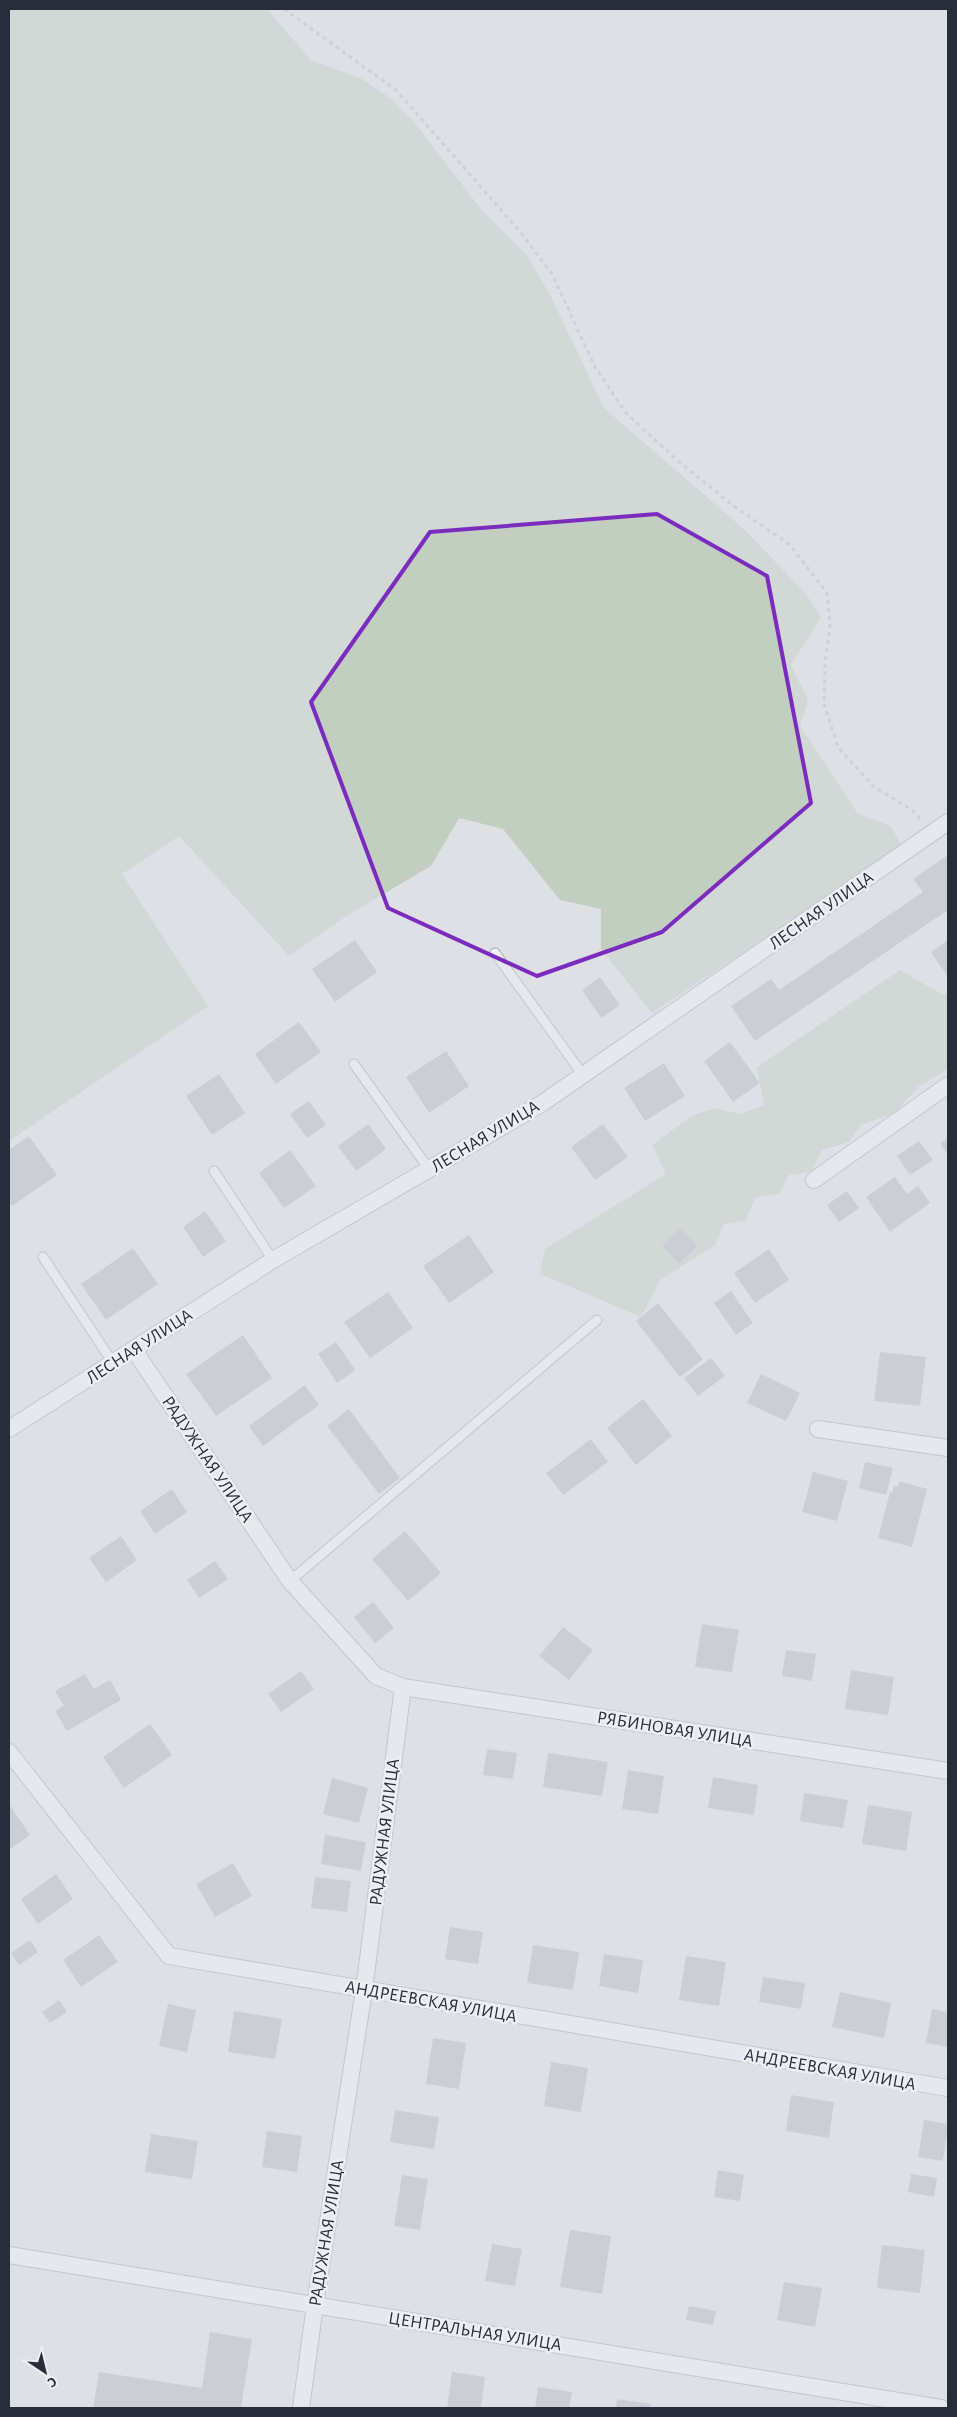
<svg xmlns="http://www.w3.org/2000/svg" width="957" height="2417" viewBox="0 0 957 2417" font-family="'Alegreya Sans',sans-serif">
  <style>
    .green { fill: #c2cfc0 }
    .building { fill: #b6b9c2 }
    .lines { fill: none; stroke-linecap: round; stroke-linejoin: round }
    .lane-casing { stroke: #a4a7af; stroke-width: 11 }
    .street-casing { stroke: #a4a7af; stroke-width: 18 }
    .path { stroke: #bcbec5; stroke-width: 3; stroke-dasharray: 4 4; stroke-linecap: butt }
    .lane { stroke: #f0f1f5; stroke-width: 9 }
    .street { stroke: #f0f1f5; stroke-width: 16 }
    .marked { fill: none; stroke: #7b2cbf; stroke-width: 4; stroke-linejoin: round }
    .labels { text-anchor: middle; stroke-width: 5; stroke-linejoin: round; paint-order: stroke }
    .street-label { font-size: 18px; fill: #292d3b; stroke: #edeff4 }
  </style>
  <rect width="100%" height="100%" fill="#dee0e6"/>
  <!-- green -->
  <g class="green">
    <polygon points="9,9 267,9 311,60 362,79 390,98 414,122 481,209 527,255 550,295 604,408 744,529 806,594 821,617 791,665 808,700 800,726 858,814 891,826 902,847 652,1013 601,949 601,909 560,900 503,829 459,818 431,866 348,915 289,956 179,836 122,874 208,1006 9,1141"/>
    <polygon points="900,970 943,995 948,992 948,1069 918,1087 895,1113 861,1125 849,1142 822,1150 811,1172 789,1175 779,1194 756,1197 745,1221 724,1224 715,1245 660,1280 641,1317 540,1274 545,1249 666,1174 652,1145 693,1115 715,1108 740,1114 764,1105 757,1067"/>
  </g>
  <!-- building -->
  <g class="building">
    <polygon points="948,855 948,910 755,1041 731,1006 771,979 779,990 923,892 913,879"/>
    <polygon points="355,940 377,972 335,1002 312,969"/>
    <polygon points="948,940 948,977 931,952"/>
    <polygon points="600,977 620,1005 601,1018 582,990"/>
    <polygon points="299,1022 321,1052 276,1084 255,1054"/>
    <polygon points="730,1042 760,1083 733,1102 704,1061"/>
    <polygon points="446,1051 469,1086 429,1113 406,1077"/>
    <polygon points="664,1063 685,1096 645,1121 624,1088"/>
    <polygon points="219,1074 245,1113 212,1135 186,1096"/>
    <polygon points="309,1101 326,1125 307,1138 290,1114"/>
    <polygon points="368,1124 386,1149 356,1171 338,1146"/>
    <polygon points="603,1124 628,1157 595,1180 571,1147"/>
    <polygon points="29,1136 57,1175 12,1206 9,1201 9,1150"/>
    <polygon points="948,1138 948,1155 940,1144"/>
    <polygon points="919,1141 933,1160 910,1175 897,1156"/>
    <polygon points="290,1150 316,1186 284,1208 259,1173"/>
    <polygon points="895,1177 907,1194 918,1186 930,1203 890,1232 866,1197"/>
    <polygon points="847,1191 859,1208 839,1222 827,1205"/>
    <polygon points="205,1211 226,1241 203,1257 183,1227"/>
    <polygon points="680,1229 697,1246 679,1264 662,1246"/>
    <polygon points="469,1235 494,1272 449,1303 423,1266"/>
    <polygon points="133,1248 158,1284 106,1320 81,1284"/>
    <polygon points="769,1249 789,1280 755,1303 734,1273"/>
    <polygon points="731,1291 753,1323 736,1335 714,1303"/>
    <polygon points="388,1292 413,1328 370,1358 344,1322"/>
    <polygon points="658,1303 703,1359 680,1377 636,1321"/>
    <polygon points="243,1335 272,1378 216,1416 186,1374"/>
    <polygon points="336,1342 355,1370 337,1383 318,1354"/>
    <polygon points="880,1352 926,1357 920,1406 874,1401"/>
    <polygon points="711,1358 725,1376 698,1396 684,1378"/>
    <polygon points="761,1374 800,1393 786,1421 747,1403"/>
    <polygon points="305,1385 319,1405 263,1446 249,1426"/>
    <polygon points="643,1399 672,1436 636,1465 607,1428"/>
    <polygon points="349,1409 400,1478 379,1494 327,1426"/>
    <polygon points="591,1439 608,1462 563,1495 546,1473"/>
    <polygon points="865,1462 893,1468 886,1495 859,1488"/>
    <polygon points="813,1472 848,1481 837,1521 802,1512"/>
    <polygon points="899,1481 927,1489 912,1547 878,1538 890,1492 892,1493 894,1486 898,1487"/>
    <polygon points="172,1489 187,1512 155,1534 140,1511"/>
    <polygon points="405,1531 441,1573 408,1601 372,1559"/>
    <polygon points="121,1536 137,1560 106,1582 89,1558"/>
    <polygon points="215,1561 228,1579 199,1598 187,1580"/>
    <polygon points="373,1602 394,1628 375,1643 354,1617"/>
    <polygon points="702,1624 739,1630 732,1672 695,1667"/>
    <polygon points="563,1627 593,1650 569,1680 539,1656"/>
    <polygon points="786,1650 816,1654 812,1681 782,1676"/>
    <polygon points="851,1670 894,1677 888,1715 845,1709"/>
    <polygon points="301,1671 314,1689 281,1712 268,1694"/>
    <polygon points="85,1674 94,1689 110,1680 121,1700 67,1731 55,1711 64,1706 55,1691"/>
    <polygon points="150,1724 172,1755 124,1788 103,1757"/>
    <polygon points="487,1749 517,1753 513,1779 483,1775"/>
    <polygon points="548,1753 608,1762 602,1796 543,1787"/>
    <polygon points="628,1770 664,1776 658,1814 622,1809"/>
    <polygon points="713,1777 758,1785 754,1815 708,1808"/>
    <polygon points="332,1778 368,1788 359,1823 323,1814"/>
    <polygon points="804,1793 848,1800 843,1828 800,1821"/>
    <polygon points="9,1804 30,1835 9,1850"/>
    <polygon points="868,1805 912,1812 906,1851 862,1844"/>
    <polygon points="325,1835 366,1842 361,1871 321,1864"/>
    <polygon points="233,1863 252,1896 215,1917 196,1884"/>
    <polygon points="56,1874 73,1899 38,1924 21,1899"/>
    <polygon points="315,1877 351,1881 347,1912 311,1908"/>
    <polygon points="450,1927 483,1932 478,1964 445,1959"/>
    <polygon points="99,1935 118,1962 81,1987 63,1960"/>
    <polygon points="30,1940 38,1952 19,1965 11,1953"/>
    <polygon points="533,1945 579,1952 573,1990 527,1983"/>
    <polygon points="604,1954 643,1960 638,1993 599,1986"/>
    <polygon points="686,1956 726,1962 719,2006 679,2000"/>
    <polygon points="763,1977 805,1983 801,2009 759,2002"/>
    <polygon points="840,1992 891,2003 884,2038 832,2027"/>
    <polygon points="59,2000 67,2012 50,2023 42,2012"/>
    <polygon points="168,2004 196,2010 187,2052 159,2046"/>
    <polygon points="932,2009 948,2012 948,2047 926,2043"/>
    <polygon points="234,2011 282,2019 275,2059 228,2052"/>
    <polygon points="433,2038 466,2043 459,2089 426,2084"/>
    <polygon points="551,2062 588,2068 581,2112 544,2106"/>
    <polygon points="791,2095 834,2102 829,2138 786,2131"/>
    <polygon points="395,2110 439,2117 434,2149 390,2142"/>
    <polygon points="924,2120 948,2124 943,2161 918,2157"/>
    <polygon points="267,2131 302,2136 297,2172 262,2167"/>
    <polygon points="151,2134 198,2141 192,2179 145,2172"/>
    <polygon points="718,2170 744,2175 740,2201 714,2197"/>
    <polygon points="911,2174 937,2178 934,2197 908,2192"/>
    <polygon points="402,2175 428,2179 420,2230 394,2226"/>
    <polygon points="570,2230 611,2236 602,2294 560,2287"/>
    <polygon points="492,2244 522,2249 515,2286 485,2281"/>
    <polygon points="882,2245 925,2250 920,2293 877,2288"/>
    <polygon points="784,2282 822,2288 815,2327 777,2320"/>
    <polygon points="689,2306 716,2311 713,2325 686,2320"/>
    <polygon points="210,2332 252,2339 241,2408 93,2408 99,2372 202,2388"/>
    <polygon points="452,2372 485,2377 481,2408 447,2408"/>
    <polygon points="538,2387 572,2392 569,2408 535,2408"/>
    <polygon points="617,2399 651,2404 650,2408 616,2408"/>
  </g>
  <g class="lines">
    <defs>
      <g id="lane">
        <polyline points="495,953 583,1075"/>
        <polyline points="354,1064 429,1169"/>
        <polyline points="214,1171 273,1260"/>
        <polyline points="43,1257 113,1363"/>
        <polyline points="290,1581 597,1320"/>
      </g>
      <g id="street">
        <polyline points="814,1180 948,1085"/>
        <polyline points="134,1350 290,1581 376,1676 403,1687 948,1771"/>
        <polyline points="9,1429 273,1260 541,1104 948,822"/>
        <polyline points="818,1429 948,1448"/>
        <polyline points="9,1752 169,1956 948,2088"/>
        <polyline points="9,2255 941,2408"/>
        <polyline points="301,2408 315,2305 364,1990 403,1687"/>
      </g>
    </defs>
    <!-- lane casing -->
    <use href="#lane" class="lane-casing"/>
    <!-- street casing -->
    <use href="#street" class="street-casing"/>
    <!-- path -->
    <polyline class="path" points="284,9 396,90 521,233 552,274 595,367 626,413 679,462 735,507 790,545 827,593 830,625 825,664 824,704 838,747 874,787 911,809 920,819"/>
    <!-- lane -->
    <use href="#lane" class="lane"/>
    <!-- street -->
    <use href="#street" class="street"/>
  </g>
  <!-- marked area -->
  <path d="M0 0H957V2417H0ZM657,514l110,62 44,227 -149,129 -125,44 -149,-68 -77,-206 119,-170z" fill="#dee0e6" fill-opacity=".55" fill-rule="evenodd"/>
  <path class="marked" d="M657,514l110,62 44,227 -149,129 -125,44 -149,-68 -77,-206 119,-170z"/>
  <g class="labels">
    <!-- street labels -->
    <g class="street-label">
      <text transform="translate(821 910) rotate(-35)" y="6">ЛЕСНАЯ УЛИЦА</text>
      <text transform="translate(485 1136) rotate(-31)" y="6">ЛЕСНАЯ УЛИЦА</text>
      <text transform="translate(139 1346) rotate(-33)" y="6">ЛЕСНАЯ УЛИЦА</text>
      <text transform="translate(208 1459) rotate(56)" y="6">РАДУЖНАЯ УЛИЦА</text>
      <text transform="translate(675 1729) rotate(9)" y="6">РЯБИНОВАЯ УЛИЦА</text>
      <text transform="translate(384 1832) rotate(-83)" y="6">РАДУЖНАЯ УЛИЦА</text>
      <text transform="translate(431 2001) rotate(10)" y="6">АНДРЕЕВСКАЯ УЛИЦА</text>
      <text transform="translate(830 2069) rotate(10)" y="6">АНДРЕЕВСКАЯ УЛИЦА</text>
      <text transform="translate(326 2233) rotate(-81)" y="6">РАДУЖНАЯ УЛИЦА</text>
      <text transform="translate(475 2331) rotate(9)" y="6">ЦЕНТРАЛЬНАЯ УЛИЦА</text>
    </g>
  </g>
  <!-- border -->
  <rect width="957" height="2417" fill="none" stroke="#292d3b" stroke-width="20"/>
  <!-- north arrow -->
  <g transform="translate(45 2372) rotate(145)" stroke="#edeff4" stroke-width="4" paint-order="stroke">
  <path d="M0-4L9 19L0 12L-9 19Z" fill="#292d3b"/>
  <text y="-8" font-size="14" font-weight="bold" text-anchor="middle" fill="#292d3b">С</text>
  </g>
</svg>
